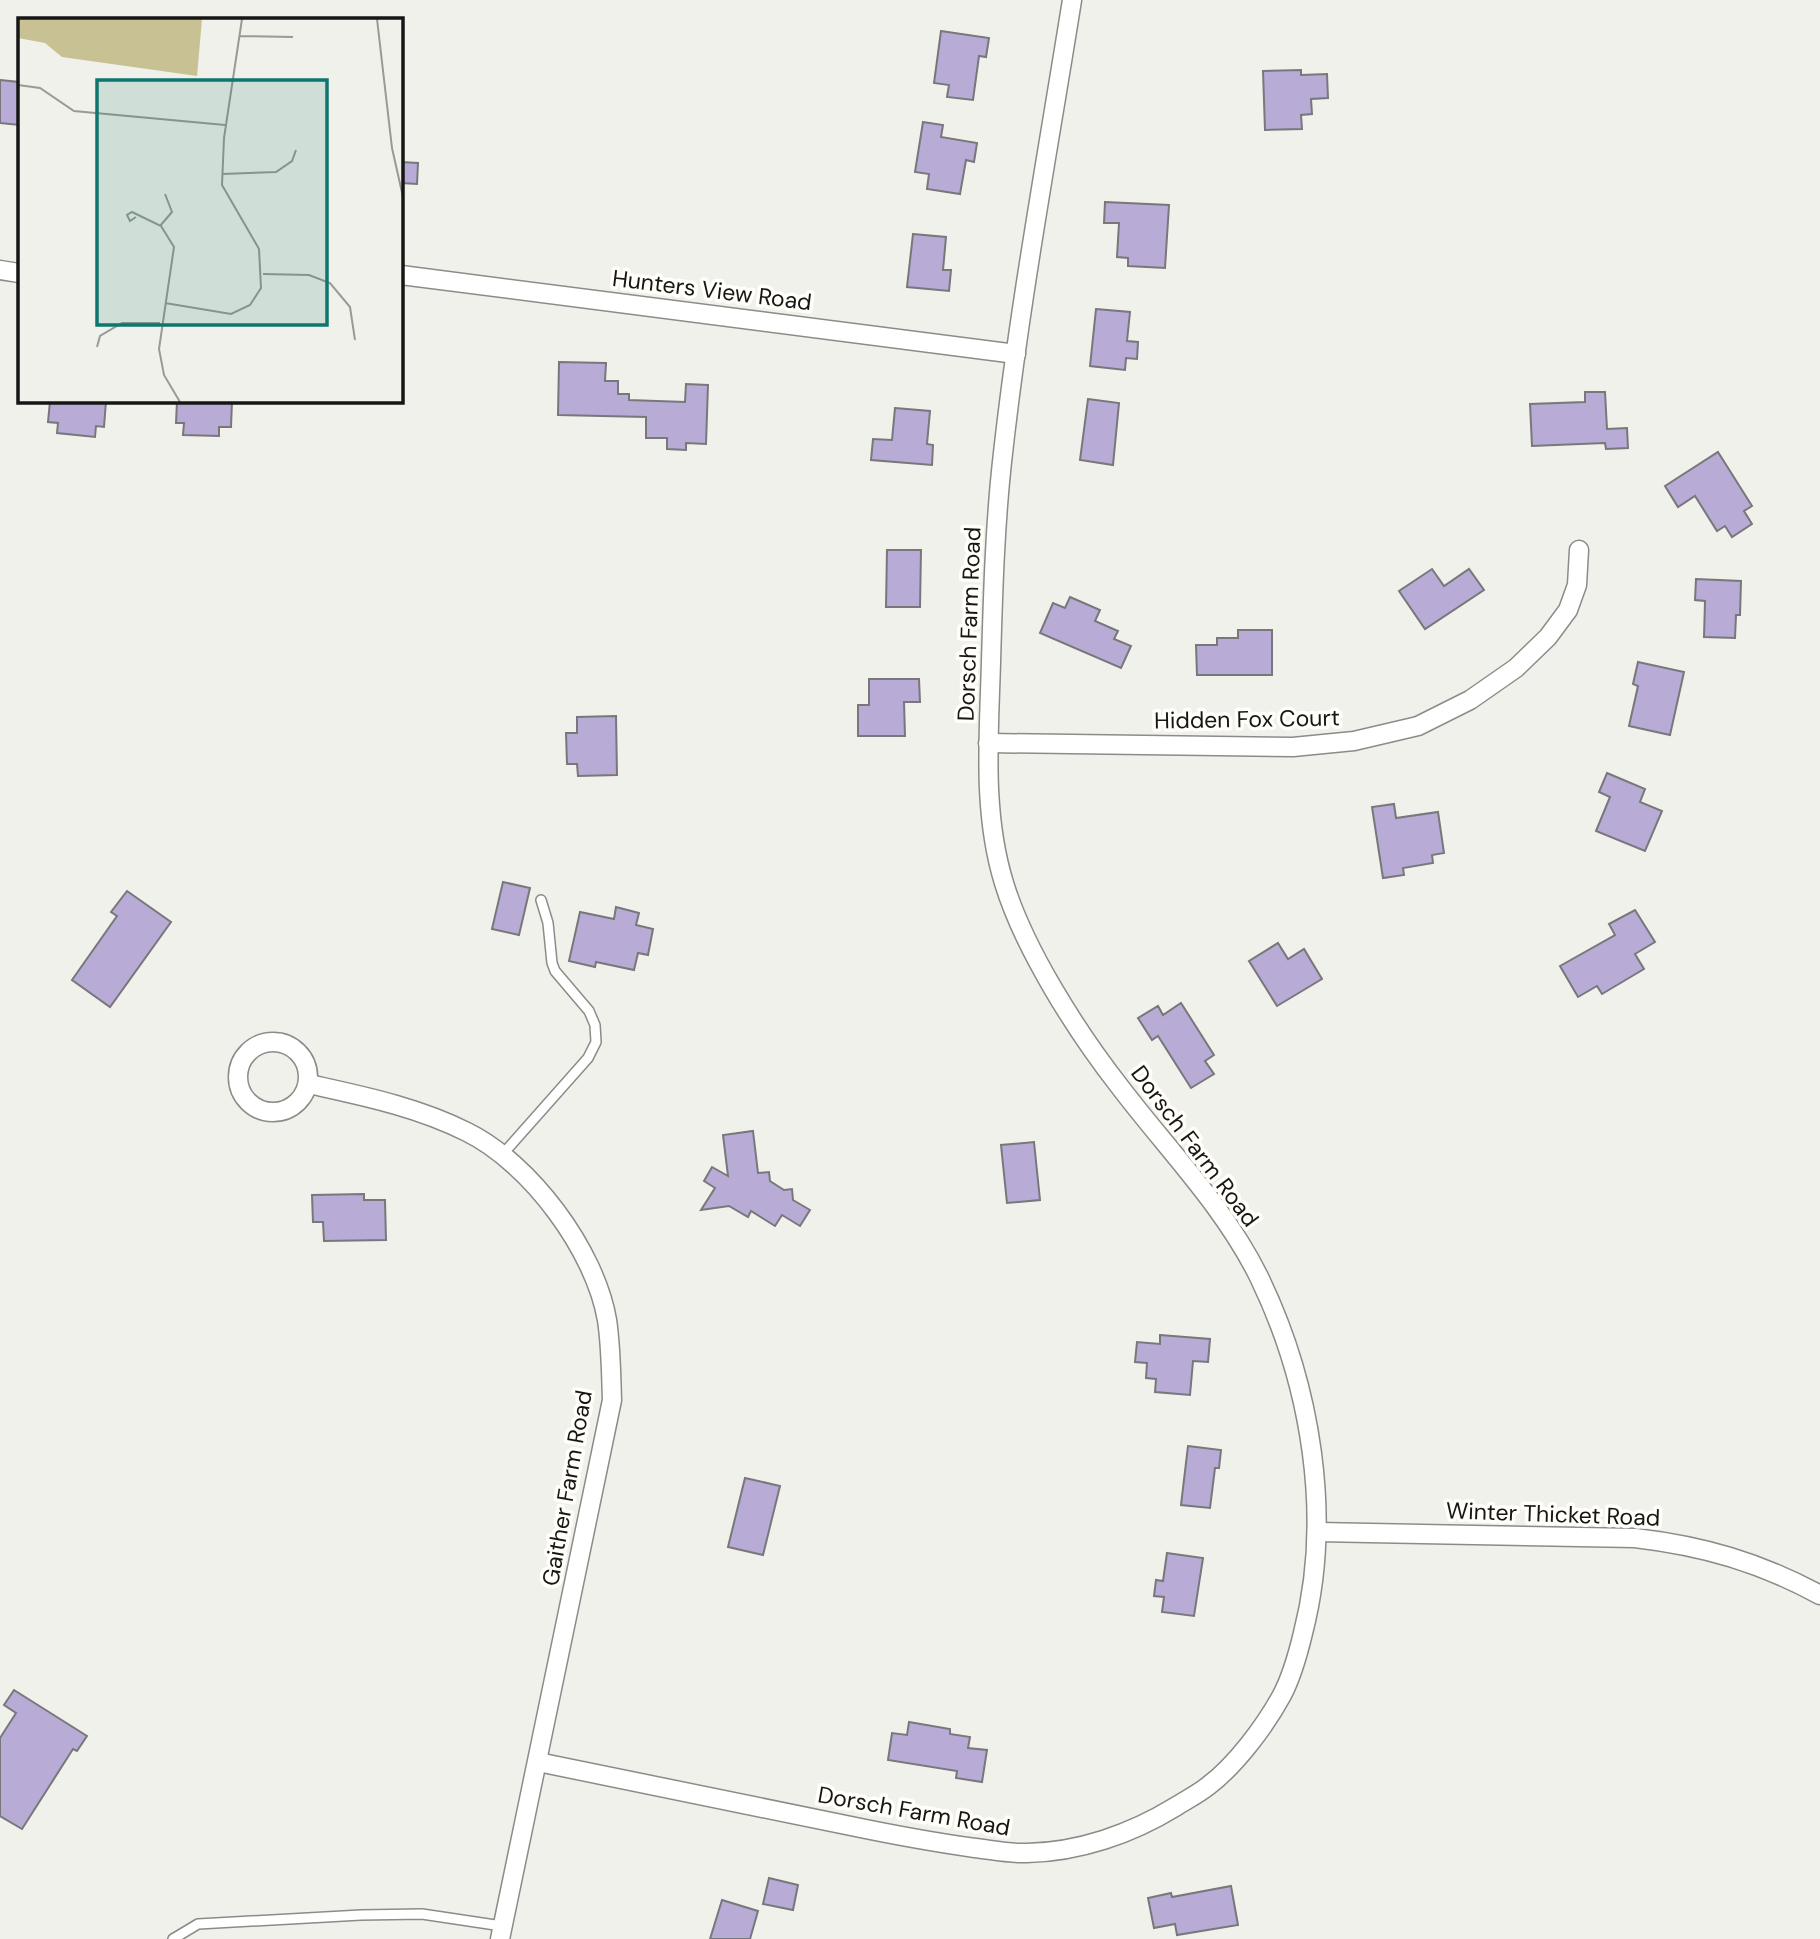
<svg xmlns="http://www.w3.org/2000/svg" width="1820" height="1939" viewBox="0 0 1820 1939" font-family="'DM Sans',sans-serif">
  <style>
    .building { fill: #b8abd5; stroke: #78777b; stroke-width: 2 }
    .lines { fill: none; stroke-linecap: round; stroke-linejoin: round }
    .service-casing { stroke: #8c8b87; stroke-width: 12 }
    .minor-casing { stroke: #8c8b87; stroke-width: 21 }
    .service { stroke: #fff; stroke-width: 9 }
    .minor { stroke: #fff; stroke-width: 18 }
    .labels { text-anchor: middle; stroke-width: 7; stroke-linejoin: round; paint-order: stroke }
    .street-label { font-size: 23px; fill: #161615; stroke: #fffef9 }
    .inset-road { fill: none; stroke: #999996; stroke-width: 2 }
    .view { fill: #0f766e; fill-opacity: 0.15; stroke: #0f766e; stroke-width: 3.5 }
    .inset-edge { fill: none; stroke: #161615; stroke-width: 3.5 }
  </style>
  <rect width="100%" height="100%" fill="#f1f1ec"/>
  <!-- building -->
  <g class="building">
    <polygon points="941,31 989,38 986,57 979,56 973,100 947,97 949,85 934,83"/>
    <polygon points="1301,70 1301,75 1327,74 1328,98 1311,99 1312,114 1301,115 1302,129 1265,130 1263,71"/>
    <polygon points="0,80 19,82 19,125 0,123"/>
    <polygon points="923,122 943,125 941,137 977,143 974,162 966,160 960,194 927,189 929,174 915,172"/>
    <polygon points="401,162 418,163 417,184 401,183"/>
    <polygon points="1105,202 1169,205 1165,268 1128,266 1128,258 1117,257 1119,223 1104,223"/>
    <polygon points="913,234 946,237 943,270 951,270 949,291 907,287"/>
    <polygon points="1096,309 1130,312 1127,341 1138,342 1137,359 1126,358 1125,370 1090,366"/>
    <polygon points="559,362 606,363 605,381 618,381 618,394 629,394 629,400 685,402 686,384 708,385 706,444 686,443 686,450 667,449 667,438 646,438 646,417 558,415"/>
    <polygon points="1585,392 1605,392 1607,429 1627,428 1628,448 1606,449 1605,443 1532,446 1530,404 1585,402"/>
    <polygon points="1088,399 1119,403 1113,465 1080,460"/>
    <polygon points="50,401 106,401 104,427 96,426 95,437 57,433 58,423 48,422"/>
    <polygon points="177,401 232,401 231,427 219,427 219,436 183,435 184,423 176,423"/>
    <polygon points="895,408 930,411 927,444 933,445 932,465 871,460 873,439 892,440"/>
    <polygon points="1718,452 1752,506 1744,511 1752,524 1732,537 1725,526 1717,531 1695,496 1678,507 1665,486"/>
    <polygon points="887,550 921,550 920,607 886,607"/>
    <polygon points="1432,569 1444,586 1469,569 1484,590 1425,629 1399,591"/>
    <polygon points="1696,579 1741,581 1740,615 1736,615 1735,638 1704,637 1705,601 1695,600"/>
    <polygon points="1070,597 1100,610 1095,621 1118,631 1114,639 1131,646 1121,668 1040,633 1053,603 1065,608"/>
    <polygon points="1238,630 1272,630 1272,675 1197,675 1196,645 1217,645 1217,638 1238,638"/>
    <polygon points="1638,662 1684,672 1670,735 1629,726 1638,686 1633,684"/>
    <polygon points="869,679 919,679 920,702 904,702 905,736 858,736 858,705 869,705"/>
    <polygon points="616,716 617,775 578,776 577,764 567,764 566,733 577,733 577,717"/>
    <polygon points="1607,773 1645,789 1640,802 1662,811 1645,851 1596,831 1610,797 1599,792"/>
    <polygon points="1394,804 1396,818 1438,812 1444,853 1432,855 1433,863 1403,868 1404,875 1383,878 1372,807"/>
    <polygon points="503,882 530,888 519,935 492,929"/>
    <polygon points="127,891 171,922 110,1007 72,980 117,916 111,912"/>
    <polygon points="616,907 639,913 636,925 653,929 648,955 638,953 634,970 596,962 595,967 569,961 580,912 614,919"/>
    <polygon points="1635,910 1655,942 1635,954 1644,969 1602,994 1597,986 1578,997 1560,966 1615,935 1609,924"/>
    <polygon points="1278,943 1288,959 1304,949 1322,979 1277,1006 1249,961"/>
    <polygon points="1181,1003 1214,1055 1205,1061 1214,1074 1191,1088 1158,1036 1152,1040 1138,1018 1158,1006 1163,1015"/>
    <polygon points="753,1131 758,1173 769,1172 770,1181 784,1190 792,1189 793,1200 810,1210 800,1226 782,1215 775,1226 751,1211 748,1217 729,1206 701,1210 715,1188 704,1181 712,1167 728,1176 723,1135"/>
    <polygon points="1034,1142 1040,1200 1007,1203 1001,1145"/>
    <polygon points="364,1194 364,1200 385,1200 386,1240 324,1241 323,1222 313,1222 312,1195"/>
    <polygon points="1160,1335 1210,1339 1208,1362 1193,1361 1190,1395 1155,1392 1156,1379 1146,1378 1147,1363 1135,1362 1137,1342 1160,1344"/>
    <polygon points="1188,1446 1221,1450 1219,1468 1215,1468 1210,1508 1181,1505"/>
    <polygon points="745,1478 780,1486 763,1555 728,1547"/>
    <polygon points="1167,1553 1203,1558 1194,1616 1162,1612 1164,1597 1154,1596 1156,1580 1163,1581"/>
    <polygon points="14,1690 87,1736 77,1751 73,1749 22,1829 0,1816 0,1738 16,1713 4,1705"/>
    <polygon points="909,1722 950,1729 950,1734 970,1737 968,1748 987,1750 982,1782 956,1778 957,1771 888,1760 892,1733 907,1735"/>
    <polygon points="769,1878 798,1885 793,1910 763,1904"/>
    <polygon points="1231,1886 1238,1925 1177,1935 1175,1924 1154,1928 1148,1898 1171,1893 1172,1897"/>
    <polygon points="722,1900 758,1911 750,1939 710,1939"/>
  </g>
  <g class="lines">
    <defs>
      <g id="service">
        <polyline points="502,1155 588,1058 596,1042 595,1025 589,1011 555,971 552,963 548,923 541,900"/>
        <polyline points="173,1939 198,1924 361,1915 422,1914 502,1926"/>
      </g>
      <g id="minor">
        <polyline points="0,270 19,273"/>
        <polyline points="401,275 1016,354"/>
        <polyline points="988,743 1293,747 1354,741 1418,726 1470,700 1516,668 1548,637 1568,610 1577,585 1579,550"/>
        <circle cx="273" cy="1077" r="35"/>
        <path d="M309,1084c54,12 109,23 158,48 63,31 128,118 140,188 4,26 4,53 5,80l-112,539"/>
        <path d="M1317,1532l318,6c68,8 124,24 185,57"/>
        <path d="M538,1762c103,21 206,42 308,63 43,9 86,17 129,23 17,2 35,6 52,5 52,-1 104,-19 148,-46 11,-7 23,-13 33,-21 28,-21 57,-60 74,-91 10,-19 16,-41 21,-62 30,-116 8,-249 -44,-356 -35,-71 -92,-128 -139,-190 -43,-55 -96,-138 -116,-204 -22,-71 -15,-148 -13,-221 2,-70 4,-140 12,-209 17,-152 45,-302 69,-453"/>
      </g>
    </defs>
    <!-- service casing -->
    <use href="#service" class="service-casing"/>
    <!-- minor casing -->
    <use href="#minor" class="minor-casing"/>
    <!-- service -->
    <use href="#service" class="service"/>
    <!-- minor -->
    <use href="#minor" class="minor"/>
  </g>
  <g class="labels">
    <!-- street labels -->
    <g class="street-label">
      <text transform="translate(712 290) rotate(7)" y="8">Hunters View Road</text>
      <text transform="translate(969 624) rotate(-88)" y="8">Dorsch Farm Road</text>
      <text transform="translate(1247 719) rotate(-1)" y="8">Hidden Fox Court</text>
      <text transform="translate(1195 1146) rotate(53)" y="8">Dorsch Farm Road</text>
      <text transform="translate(567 1488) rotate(-80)" y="8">Gaither Farm Road</text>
      <text transform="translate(1553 1514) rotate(2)" y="8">Winter Thicket Road</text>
      <text transform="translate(914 1811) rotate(10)" y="8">Dorsch Farm Road</text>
    </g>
  </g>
  <!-- overview -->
  <g transform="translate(18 18)">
    <rect width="385" height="385" fill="#f1f1ec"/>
    <path d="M0,1h184l-5,57 -135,-19 -17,-14 -27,-5z" fill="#c8c194"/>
    <path class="inset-road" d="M359,1l15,129 11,49M221,18l54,1M0,67l22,3 34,23 151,14M204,156l54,-2 16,-11 4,-11M118,199l-6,4 -3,-6 5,-3 29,14 13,21 -15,102 5,26 16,27M142,208l12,-14 -7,-18M245,256l46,1 21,8 20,24 5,33M147,285l66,11 19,-9 11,-17 -2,-39 -37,-64 2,-47 18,-119M79,329l3,-11 22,-13h38"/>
    <path class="view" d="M79,62h230v245h-230z"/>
    <rect width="385" height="385" class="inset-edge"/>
  </g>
</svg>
